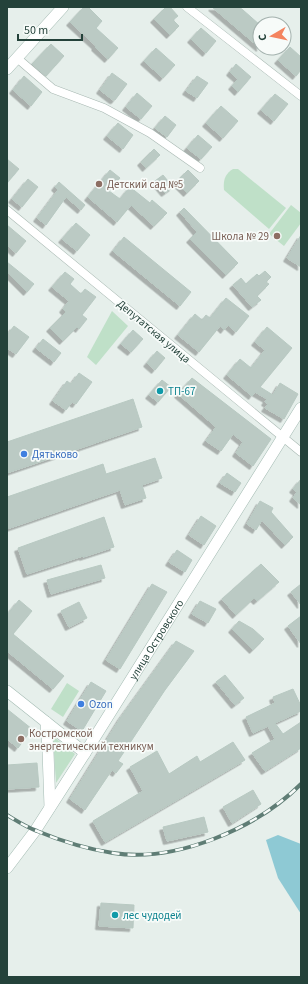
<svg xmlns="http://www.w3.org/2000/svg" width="308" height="984" viewBox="0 0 308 984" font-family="'Source Sans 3',sans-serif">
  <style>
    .green { fill: #bfe0c8 }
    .water { fill: #8ec9d4 }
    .building { fill: #bbcac4; stroke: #b8c9c2; filter: url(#shadow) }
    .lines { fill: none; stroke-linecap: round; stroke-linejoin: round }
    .street-casing { stroke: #a8b8b2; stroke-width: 9 }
    .secondary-casing { stroke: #a4bbb3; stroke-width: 12 }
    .street { stroke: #fff; stroke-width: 8 }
    .secondary { stroke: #fff; stroke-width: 11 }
    .rail-casing { stroke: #5f7d75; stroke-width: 4 }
    .rail { stroke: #f7fbf9; stroke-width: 2.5; stroke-dasharray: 8; stroke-linecap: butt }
    .education-dot { fill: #8d6e63; stroke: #f7fbf9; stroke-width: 1.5 }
    .culture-dot { fill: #0f9aa8; stroke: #f7fbf9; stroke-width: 1.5 }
    .shop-dot { fill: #3f7fe0; stroke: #f7fbf9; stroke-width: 1.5 }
    .labels { text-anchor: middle; stroke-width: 3.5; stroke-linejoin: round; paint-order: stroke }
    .education-label { font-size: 11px; fill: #785e54; stroke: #f7fbf9; text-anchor: start }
    .street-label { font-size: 11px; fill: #24423a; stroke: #f7fbf9 }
    .culture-label { font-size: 11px; fill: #0d838f; stroke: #f7fbf9; text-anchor: start }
    .shop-label { font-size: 11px; fill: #366cbe; stroke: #f7fbf9; text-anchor: start }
  </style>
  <defs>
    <filter id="shadow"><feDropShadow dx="-3.5" dy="3.5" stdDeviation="0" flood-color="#0004"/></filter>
  </defs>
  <rect width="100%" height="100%" fill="#e6efeb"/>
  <!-- green -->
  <g class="green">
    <path d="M233,169h5l48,39 -17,21 -45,-39c-1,-10 1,-16 9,-21z"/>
    <polygon points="291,205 301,213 301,223 284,246 269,234"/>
    <polygon points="112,311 128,326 96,365 87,357"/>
    <polygon points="67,683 79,691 63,717 51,709"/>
    <polygon points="53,736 75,754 56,783 53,737"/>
  </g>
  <!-- water -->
  <polygon class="water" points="278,835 301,844 301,914 278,878 266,840"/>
  <!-- building -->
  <g class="building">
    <polygon points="84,7 88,7 102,21 96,28 118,48 108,59 95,47 96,46 70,22"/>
    <polygon points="166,7 170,7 178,16 173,20 179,26 170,35 154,19"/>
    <polygon points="212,7 239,7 243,10 260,25 260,48"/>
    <polygon points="201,28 216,41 206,53 191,39"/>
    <polygon points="51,44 64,56 46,76 32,64"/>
    <polygon points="290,47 301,57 301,70 296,76 278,60"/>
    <polygon points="156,48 175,65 163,78 144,61"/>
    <polygon points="236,64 251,77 238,92 232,86 238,79 230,72"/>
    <polygon points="112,73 127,84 115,100 113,100 100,90"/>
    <polygon points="24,76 42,92 31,106 13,90"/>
    <polygon points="197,76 208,83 197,98 186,91"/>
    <polygon points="137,93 152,106 141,119 126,107"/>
    <polygon points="275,94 288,104 274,121 261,110"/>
    <polygon points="221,106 238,121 223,138 206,123"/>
    <polygon points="165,116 176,125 167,137 155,128"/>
    <polygon points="118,123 133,135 123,149 107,136"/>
    <polygon points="198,135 212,147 201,159 187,148"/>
    <polygon points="154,149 160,155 146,168 141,162"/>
    <polygon points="7,159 19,169 7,183"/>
    <polygon points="110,170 120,178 109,191 120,199 130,187 150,203 152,200 167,213 154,226 131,205 117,222 88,197"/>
    <polygon points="188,170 199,181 187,193 176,182"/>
    <polygon points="163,175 173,187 165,193 155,181"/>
    <polygon points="28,179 38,187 22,207 12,199"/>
    <polygon points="59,182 85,205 81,210 66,197 46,225 37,218 58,190 55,187"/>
    <polygon points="184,208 238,263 226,275 190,239 197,232 180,212"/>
    <polygon points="76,223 90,235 77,251 62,239"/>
    <polygon points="7,225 26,241 16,253 7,245"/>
    <polygon points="301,235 301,267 287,258"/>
    <polygon points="124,237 191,292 180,306 113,251"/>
    <polygon points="7,262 34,284 27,292 7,272"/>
    <polygon points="265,271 271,277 266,282 269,284 257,296 261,300 252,307 233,285 241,278 246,284 257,274 259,276"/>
    <polygon points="65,272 74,279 70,284 81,294 85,289 96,297 82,315 87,319 79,329 77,327 63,341 50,328 66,312 63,309 69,301 52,287"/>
    <polygon points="226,298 249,316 236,332 228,325 224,330 220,326 199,352 178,335 195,314 202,320 206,315 210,318"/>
    <polygon points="14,326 29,337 16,354 7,348 7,335"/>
    <polygon points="267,327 292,348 260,387 273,395 280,383 298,394 284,419 265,408 268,404 265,402 267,399 255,392 252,396 227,375 240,359 251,368 265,350 255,342"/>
    <polygon points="133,330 143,339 131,352 121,344"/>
    <polygon points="43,339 61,353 54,362 36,348"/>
    <polygon points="157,351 165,358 155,370 147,363"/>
    <polygon points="79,373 92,382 76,404 72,402 66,410 53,401 67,381 71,384"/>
    <polygon points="192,378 271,439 253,466 236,453 243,442 233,434 221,451 206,441 216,427 178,394"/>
    <polygon points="162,380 171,387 158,402 149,395"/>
    <polygon points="133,399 142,427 7,473 7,442"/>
    <polygon points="155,458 162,478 142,485 146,498 125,505 120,490 7,529 7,497 103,464 106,474"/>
    <polygon points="227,473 241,483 235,492 220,483"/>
    <polygon points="301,479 301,505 293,498 297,492 293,489"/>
    <polygon points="260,501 273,508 271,512 293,537 285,545 262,520 256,530 247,524"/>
    <polygon points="201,516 216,526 204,545 189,535"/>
    <polygon points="104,517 114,547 83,557 83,556 27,574 18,548"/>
    <polygon points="177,550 192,560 185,572 169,562"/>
    <polygon points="261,564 279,582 257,601 254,598 236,615 222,599"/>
    <polygon points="101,565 105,578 51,594 47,580"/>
    <polygon points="152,584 167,592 120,669 106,660"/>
    <polygon points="301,584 301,605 291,592"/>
    <polygon points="19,600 32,611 13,634 64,676 53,689 7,651 7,615"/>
    <polygon points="200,601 216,609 208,623 192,614"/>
    <polygon points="79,602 87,618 69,627 61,611"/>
    <polygon points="301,616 301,644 288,626"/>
    <polygon points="239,621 253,629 264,639 253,650 232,629"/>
    <polygon points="176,641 194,651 165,690 118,761 123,764 116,773 112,770 85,810 70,799 121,717"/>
    <polygon points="225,675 244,698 235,705 216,682"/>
    <polygon points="91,682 106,691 82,731 67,721"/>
    <polygon points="293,689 301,706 301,711 275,723 283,734 301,722 301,748 265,771 252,753 275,739 268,726 253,733 246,717 275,703 273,697"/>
    <polygon points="7,709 32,729 18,748 7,739"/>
    <polygon points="233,742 245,760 105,842 93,821 143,791 130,767 157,751 169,774 197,756 200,762"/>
    <polygon points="37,763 39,787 7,789 7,765"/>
    <polygon points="253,790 261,804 232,823 223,807"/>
    <polygon points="204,817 208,832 167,841 163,827"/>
    <polygon points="101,903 134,905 133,928 99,926"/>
  </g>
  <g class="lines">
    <defs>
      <g id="street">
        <polyline points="187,7 301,96"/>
        <polyline points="17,58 53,89 104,108 150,133 200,168"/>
        <polyline points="7,210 301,452"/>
      </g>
      <g id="secondary">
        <polyline points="7,69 63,7"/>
        <polyline points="7,691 85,753"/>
        <polyline points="46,722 48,751 50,807"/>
        <path id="s1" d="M7,868l28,-37 50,-78 216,-345"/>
      </g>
    </defs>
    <!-- street casing -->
    <use href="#street" class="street-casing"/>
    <!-- secondary casing -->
    <use href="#secondary" class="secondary-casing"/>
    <!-- street -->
    <use href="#street" class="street"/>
    <!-- secondary -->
    <use href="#secondary" class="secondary"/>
    <defs>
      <path id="rail" d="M7,815c10,6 19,12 30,16 24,10 50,18 76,22 63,10 144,-25 188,-69"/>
    </defs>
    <!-- rail casing -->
    <use href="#rail" class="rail-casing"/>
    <!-- rail -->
    <use href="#rail" class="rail"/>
  </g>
  <!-- markers -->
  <g class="education-dot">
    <circle cx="99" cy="184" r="4"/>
    <circle cx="277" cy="236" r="4"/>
    <circle cx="21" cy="739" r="4"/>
  </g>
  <g class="culture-dot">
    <circle cx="160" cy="391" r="4"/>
    <circle cx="115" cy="915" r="4"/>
  </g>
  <g class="shop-dot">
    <circle cx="24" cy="454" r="4"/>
    <circle cx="81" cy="704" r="4"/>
  </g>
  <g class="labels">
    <!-- education labels -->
    <g class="education-label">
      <text x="107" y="188">Детский сад №5</text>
      <text x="269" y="240" text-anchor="end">Школа № 29</text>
      <text x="29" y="737">Костромской<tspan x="29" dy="13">энергетический техникум</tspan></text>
    </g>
    <!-- street labels -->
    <g class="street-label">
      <text transform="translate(154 331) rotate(40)" y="4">Депутатская улица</text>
      <text dy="4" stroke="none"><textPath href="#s1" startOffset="273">улица Островского</textPath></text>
    </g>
    <!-- culture labels -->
    <g class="culture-label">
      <text x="168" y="395">ТП-67</text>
      <text x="123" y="919">лес чудодей</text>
    </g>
    <!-- shop labels -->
    <g class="shop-label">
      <text x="32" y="458">Дятьково</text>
      <text x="89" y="708">Ozon</text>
    </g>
  </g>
  <!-- border -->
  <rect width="308" height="984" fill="none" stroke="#24423a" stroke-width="16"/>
  <!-- north arrow -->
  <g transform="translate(272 36) rotate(261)"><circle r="19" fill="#f7fbf9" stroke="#a3b1ad"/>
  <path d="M0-3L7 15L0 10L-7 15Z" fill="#f4845f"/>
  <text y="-6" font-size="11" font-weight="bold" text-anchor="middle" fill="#24423a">С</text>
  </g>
  <!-- scale -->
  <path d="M18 34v6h64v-6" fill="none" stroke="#24423a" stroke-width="2"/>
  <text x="24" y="34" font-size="12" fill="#24423a" stroke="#f7fbf9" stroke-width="3" paint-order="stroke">50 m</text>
</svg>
